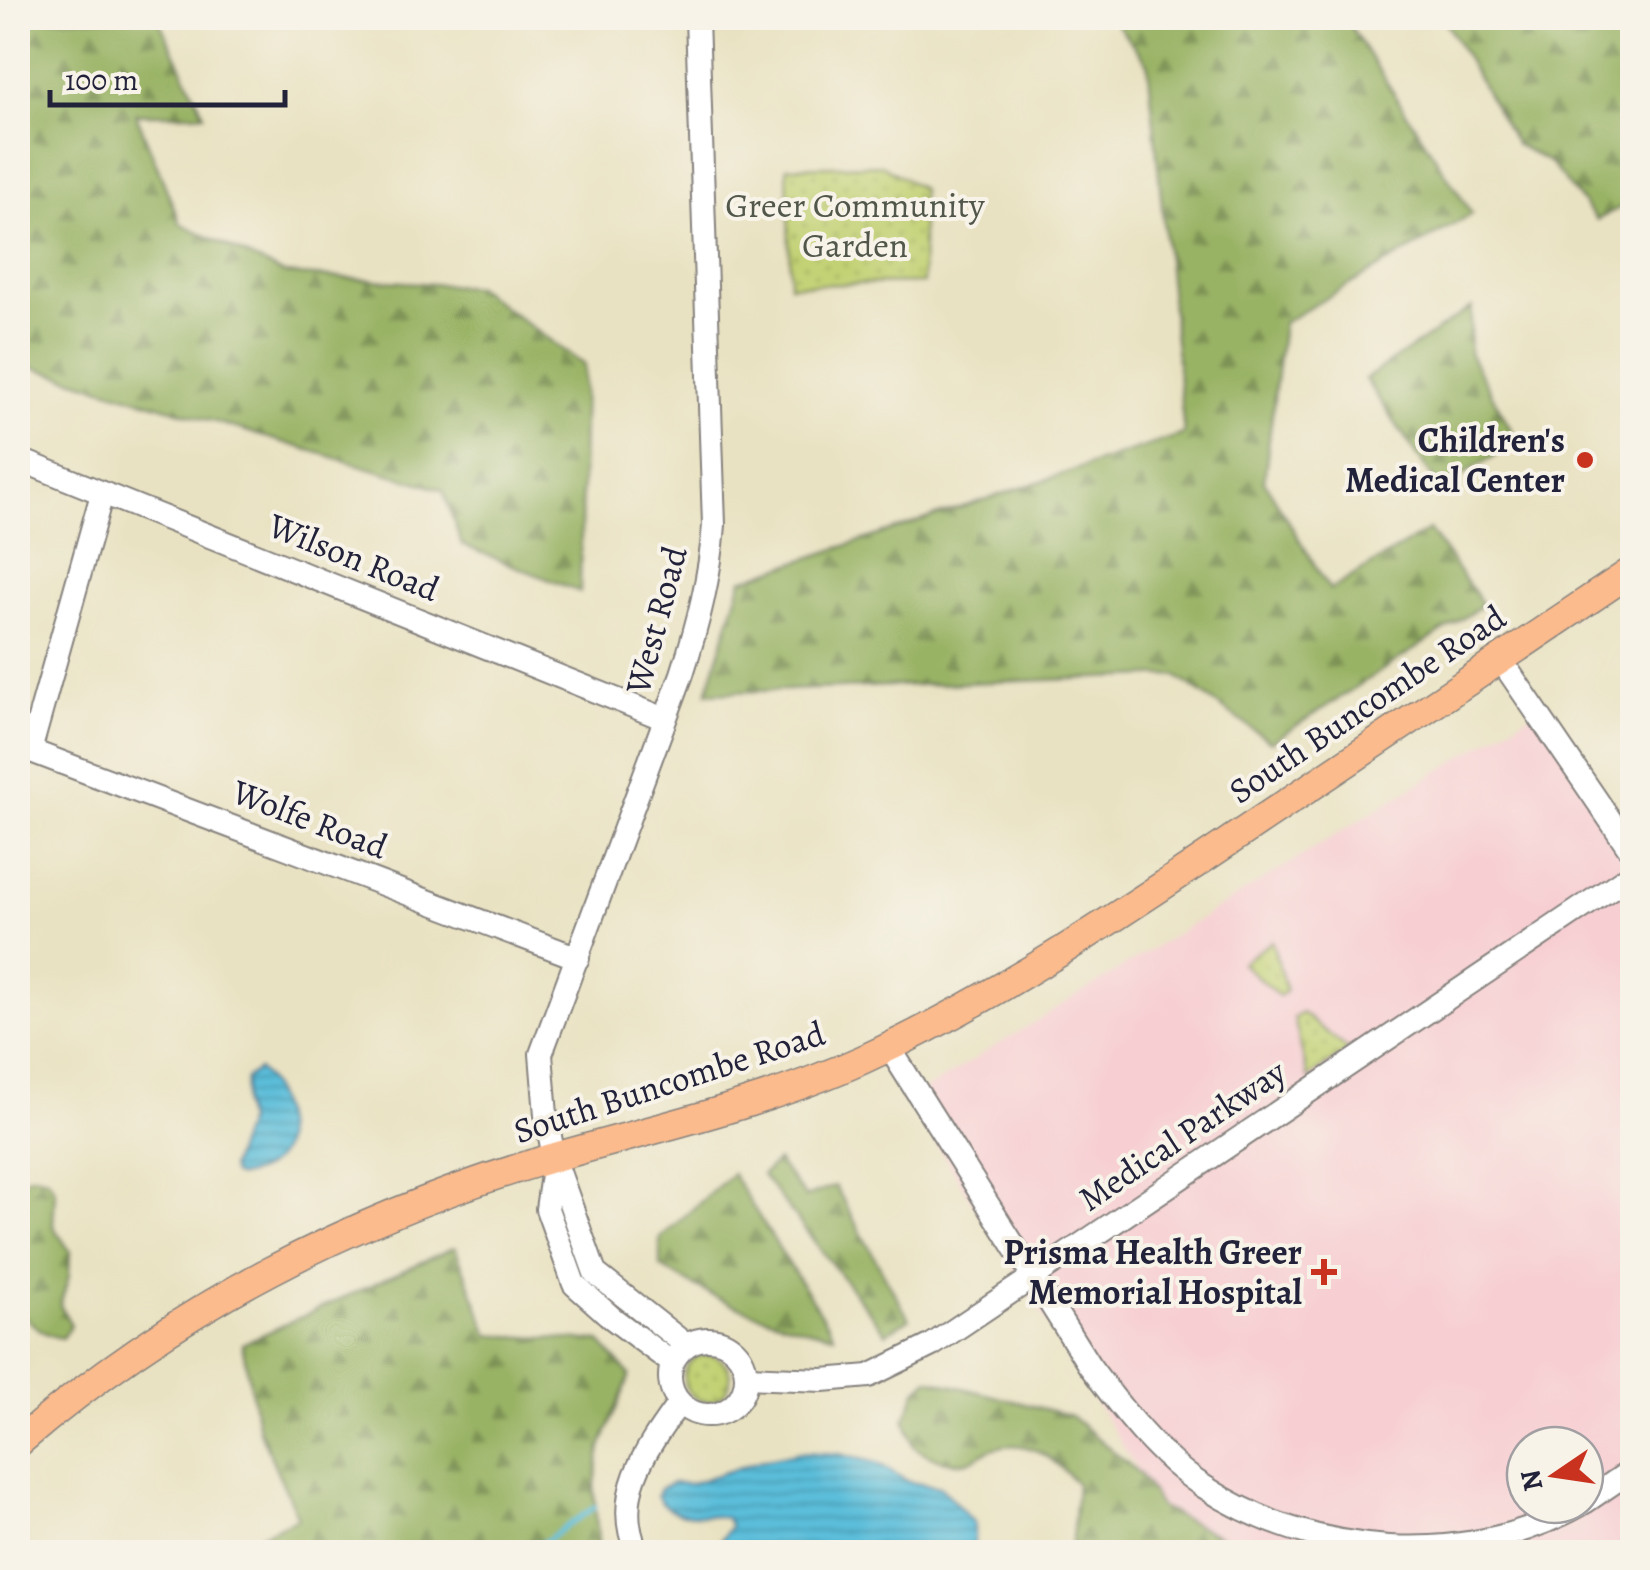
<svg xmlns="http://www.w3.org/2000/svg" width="1650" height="1570" viewBox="0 0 1650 1570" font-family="Alegreya,serif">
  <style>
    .built { fill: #f7cfd3; fill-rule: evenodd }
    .grass { fill: url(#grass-dots); stroke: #727a57; stroke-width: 2.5 }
    .forest { fill: url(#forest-firs); stroke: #5e6a50; stroke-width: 2.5 }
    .water { fill: url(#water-rules); stroke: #3e708a; stroke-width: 2.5 }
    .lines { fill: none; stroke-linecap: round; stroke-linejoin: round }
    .stream { stroke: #5bbeda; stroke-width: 5 }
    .minor-casing { stroke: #86827e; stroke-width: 26 }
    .major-casing { stroke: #86827e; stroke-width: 31 }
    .minor { stroke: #fff; stroke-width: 22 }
    .major { stroke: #fbbb8d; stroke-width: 28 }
    .poi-dot { fill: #c8321e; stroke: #f7f3e8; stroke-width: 4 }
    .labels { text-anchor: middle; stroke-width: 8; stroke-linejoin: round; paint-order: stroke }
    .park-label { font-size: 35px; fill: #52574c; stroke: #f7f3e8 }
    .poi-label { font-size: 35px; font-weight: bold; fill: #22223b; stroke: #f7f3e8; text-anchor: end }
    .street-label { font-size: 35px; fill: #22223b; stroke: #f7f3e8 }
  </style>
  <defs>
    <pattern id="grass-dots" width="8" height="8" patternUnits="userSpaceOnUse" patternTransform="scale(2.5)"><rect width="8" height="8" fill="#c2d173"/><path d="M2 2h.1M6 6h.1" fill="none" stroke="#a6b364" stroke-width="1.8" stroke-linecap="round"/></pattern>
    <pattern id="forest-firs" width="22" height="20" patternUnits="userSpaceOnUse" patternTransform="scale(2.5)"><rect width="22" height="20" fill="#99b365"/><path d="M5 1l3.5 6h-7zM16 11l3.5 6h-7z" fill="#7c9154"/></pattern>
    <pattern id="water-rules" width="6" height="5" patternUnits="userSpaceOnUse" patternTransform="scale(2.5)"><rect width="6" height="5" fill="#5bbeda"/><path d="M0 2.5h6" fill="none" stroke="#4b9ab2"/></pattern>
  </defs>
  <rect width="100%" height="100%" fill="#f7f3e8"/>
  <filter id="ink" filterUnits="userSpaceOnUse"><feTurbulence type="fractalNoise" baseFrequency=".01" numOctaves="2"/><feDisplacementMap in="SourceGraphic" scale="20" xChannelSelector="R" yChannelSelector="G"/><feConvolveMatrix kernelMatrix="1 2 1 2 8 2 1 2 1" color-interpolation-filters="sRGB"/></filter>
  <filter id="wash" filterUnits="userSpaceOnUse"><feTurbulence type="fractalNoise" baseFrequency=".0048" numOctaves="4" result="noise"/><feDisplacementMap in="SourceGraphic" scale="40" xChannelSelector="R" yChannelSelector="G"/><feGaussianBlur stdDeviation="2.25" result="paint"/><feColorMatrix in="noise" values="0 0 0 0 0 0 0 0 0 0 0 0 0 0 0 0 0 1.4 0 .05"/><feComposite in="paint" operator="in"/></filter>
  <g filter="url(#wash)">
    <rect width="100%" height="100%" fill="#e9e2c2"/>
    <!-- built -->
    <path class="built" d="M1537,710l95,149v693h-379l-92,-44 -252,-408zM1525,1445h60v60h-60z"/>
    <!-- grass -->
    <g class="grass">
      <polygon points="882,165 921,189 923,283 790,285 787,167"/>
      <polygon points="1272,941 1286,991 1279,996 1241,963"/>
      <polygon points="1302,1013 1349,1050 1308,1078 1294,1018"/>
      <circle cx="707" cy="1378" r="23"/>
    </g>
    <!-- forest -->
    <g class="forest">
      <polygon points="18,18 158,18 204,114 136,114 180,223 285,274 476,287 584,365 580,592 462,545 443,490 18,363"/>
      <polygon points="1112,18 1345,18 1472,214 1283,323 1264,481 1330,590 1429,530 1483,605 1271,742 1175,675 707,693 742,580 1184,434 1148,63"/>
      <polygon points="1443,18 1632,18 1632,201 1597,220 1550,163 1516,144"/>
      <polygon points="1472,307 1469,353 1518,442 1440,488 1365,379"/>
      <polygon points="777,1161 805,1197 835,1186 909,1319 886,1333 762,1175"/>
      <path d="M732,1174l102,161c-68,-14 -114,-32 -174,-69v-28z"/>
      <path d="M33,1175l15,3 7,13 -2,35 17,25 -1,25 -9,29 11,20 -9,13c-19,-2 -32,-15 -44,-29v-129z"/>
      <polygon points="455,1247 489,1335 599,1341 630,1375 601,1447 594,1490 599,1552 263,1552 252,1539 298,1518 259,1430 242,1344"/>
      <path d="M929,1379l142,37 69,58 21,34 92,44h-182l6,-68c-21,-24 -47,-47 -82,-36 -8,2 -14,8 -21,11 -22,8 -42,-1 -60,-12l-9,-28 12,-29z"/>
    </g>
    <!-- water -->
    <g class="water">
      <path d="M258,1070c18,13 33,63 22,83 -8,15 -26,20 -42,24l-6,-3 -2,-6 16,-45 -3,-19 3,-26z"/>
      <path d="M800,1452l39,2 38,9 32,19 32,5 33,36v29h-262l19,-26 -5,-8c-25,-8 -55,6 -69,-23l3,-6 13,-6 17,1 69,-23z"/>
    </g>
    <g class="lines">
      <!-- stream -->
      <polyline class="stream" points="529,1552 595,1507"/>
    </g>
  </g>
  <g filter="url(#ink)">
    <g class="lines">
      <defs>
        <g id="minor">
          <polyline points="18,459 665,719"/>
          <polyline points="1501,660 1632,852"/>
          <polyline points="18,746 578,958"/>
          <polyline points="30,751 102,494"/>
          <path d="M889,1047l200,318c32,43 68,91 114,121 109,72 261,84 377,19"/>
          <polyline points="554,1161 547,1209 574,1284 612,1318 672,1363"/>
          <circle cx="708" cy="1377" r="38"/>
          <path d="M686,1345l-91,-72 -41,-115 -8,-43 -5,-61 141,-380c16,-50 28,-97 32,-149l-17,-507"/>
          <polyline points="746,1377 823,1380 869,1376 932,1345 1632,874"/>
          <polyline points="1585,1502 1632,1470"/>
          <path d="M637,1552c-26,-57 10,-104 42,-149"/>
        </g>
        <path id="major" d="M18,1443c159,-137 336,-227 537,-286 104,-30 210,-53 309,-98 137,-63 258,-146 382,-229 129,-86 258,-173 386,-259"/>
      </defs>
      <!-- minor casing -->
      <use href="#minor" class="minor-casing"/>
      <!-- major casing -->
      <use href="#major" class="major-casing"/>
      <!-- minor -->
      <use href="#minor" class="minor"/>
      <!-- major -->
      <use href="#major" class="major"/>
    </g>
  </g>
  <!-- markers -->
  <g class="poi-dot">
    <circle cx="1585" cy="460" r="10"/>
    <path d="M1319 1257h10v10h10v10h-10v10h-10v-10h-10v-10h10z"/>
  </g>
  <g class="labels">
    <!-- park labels -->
    <g class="park-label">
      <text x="855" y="217">Greer Community<tspan x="855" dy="40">Garden</tspan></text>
    </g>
    <!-- poi labels -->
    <g class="poi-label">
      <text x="1565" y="452">Children's<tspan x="1565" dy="40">Medical Center</tspan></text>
      <text x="1302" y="1264">Prisma Health Greer<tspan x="1302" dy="40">Memorial Hospital</tspan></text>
    </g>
    <!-- street labels -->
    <g class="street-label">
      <text transform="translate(354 557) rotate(22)" y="12">Wilson Road</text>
      <text transform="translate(656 620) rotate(-75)" y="12">West Road</text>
      <text transform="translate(1367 704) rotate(-34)" y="12">South Buncombe Road</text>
      <text transform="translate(310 819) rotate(21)" y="12">Wolfe Road</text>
      <text transform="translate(669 1082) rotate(-18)" y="12">South Buncombe Road</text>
      <text transform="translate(1182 1135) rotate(-34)" y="12">Medical Parkway</text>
    </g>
  </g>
  <!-- margin -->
  <rect width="1650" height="1570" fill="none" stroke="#f7f3e8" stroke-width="60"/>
  <!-- north arrow -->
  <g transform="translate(1555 1475) rotate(257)"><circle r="48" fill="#f7f3e8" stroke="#a29fa3" stroke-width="2.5"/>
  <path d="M0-8L18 38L0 25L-18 38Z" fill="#c8321e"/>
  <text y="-15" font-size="28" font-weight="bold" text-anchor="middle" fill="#22223b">N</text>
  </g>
  <!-- scale -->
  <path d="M50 90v15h235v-15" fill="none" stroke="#22223b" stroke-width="5"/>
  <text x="65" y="90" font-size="30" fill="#22223b" stroke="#f7f3e8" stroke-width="8" paint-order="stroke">100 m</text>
</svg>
